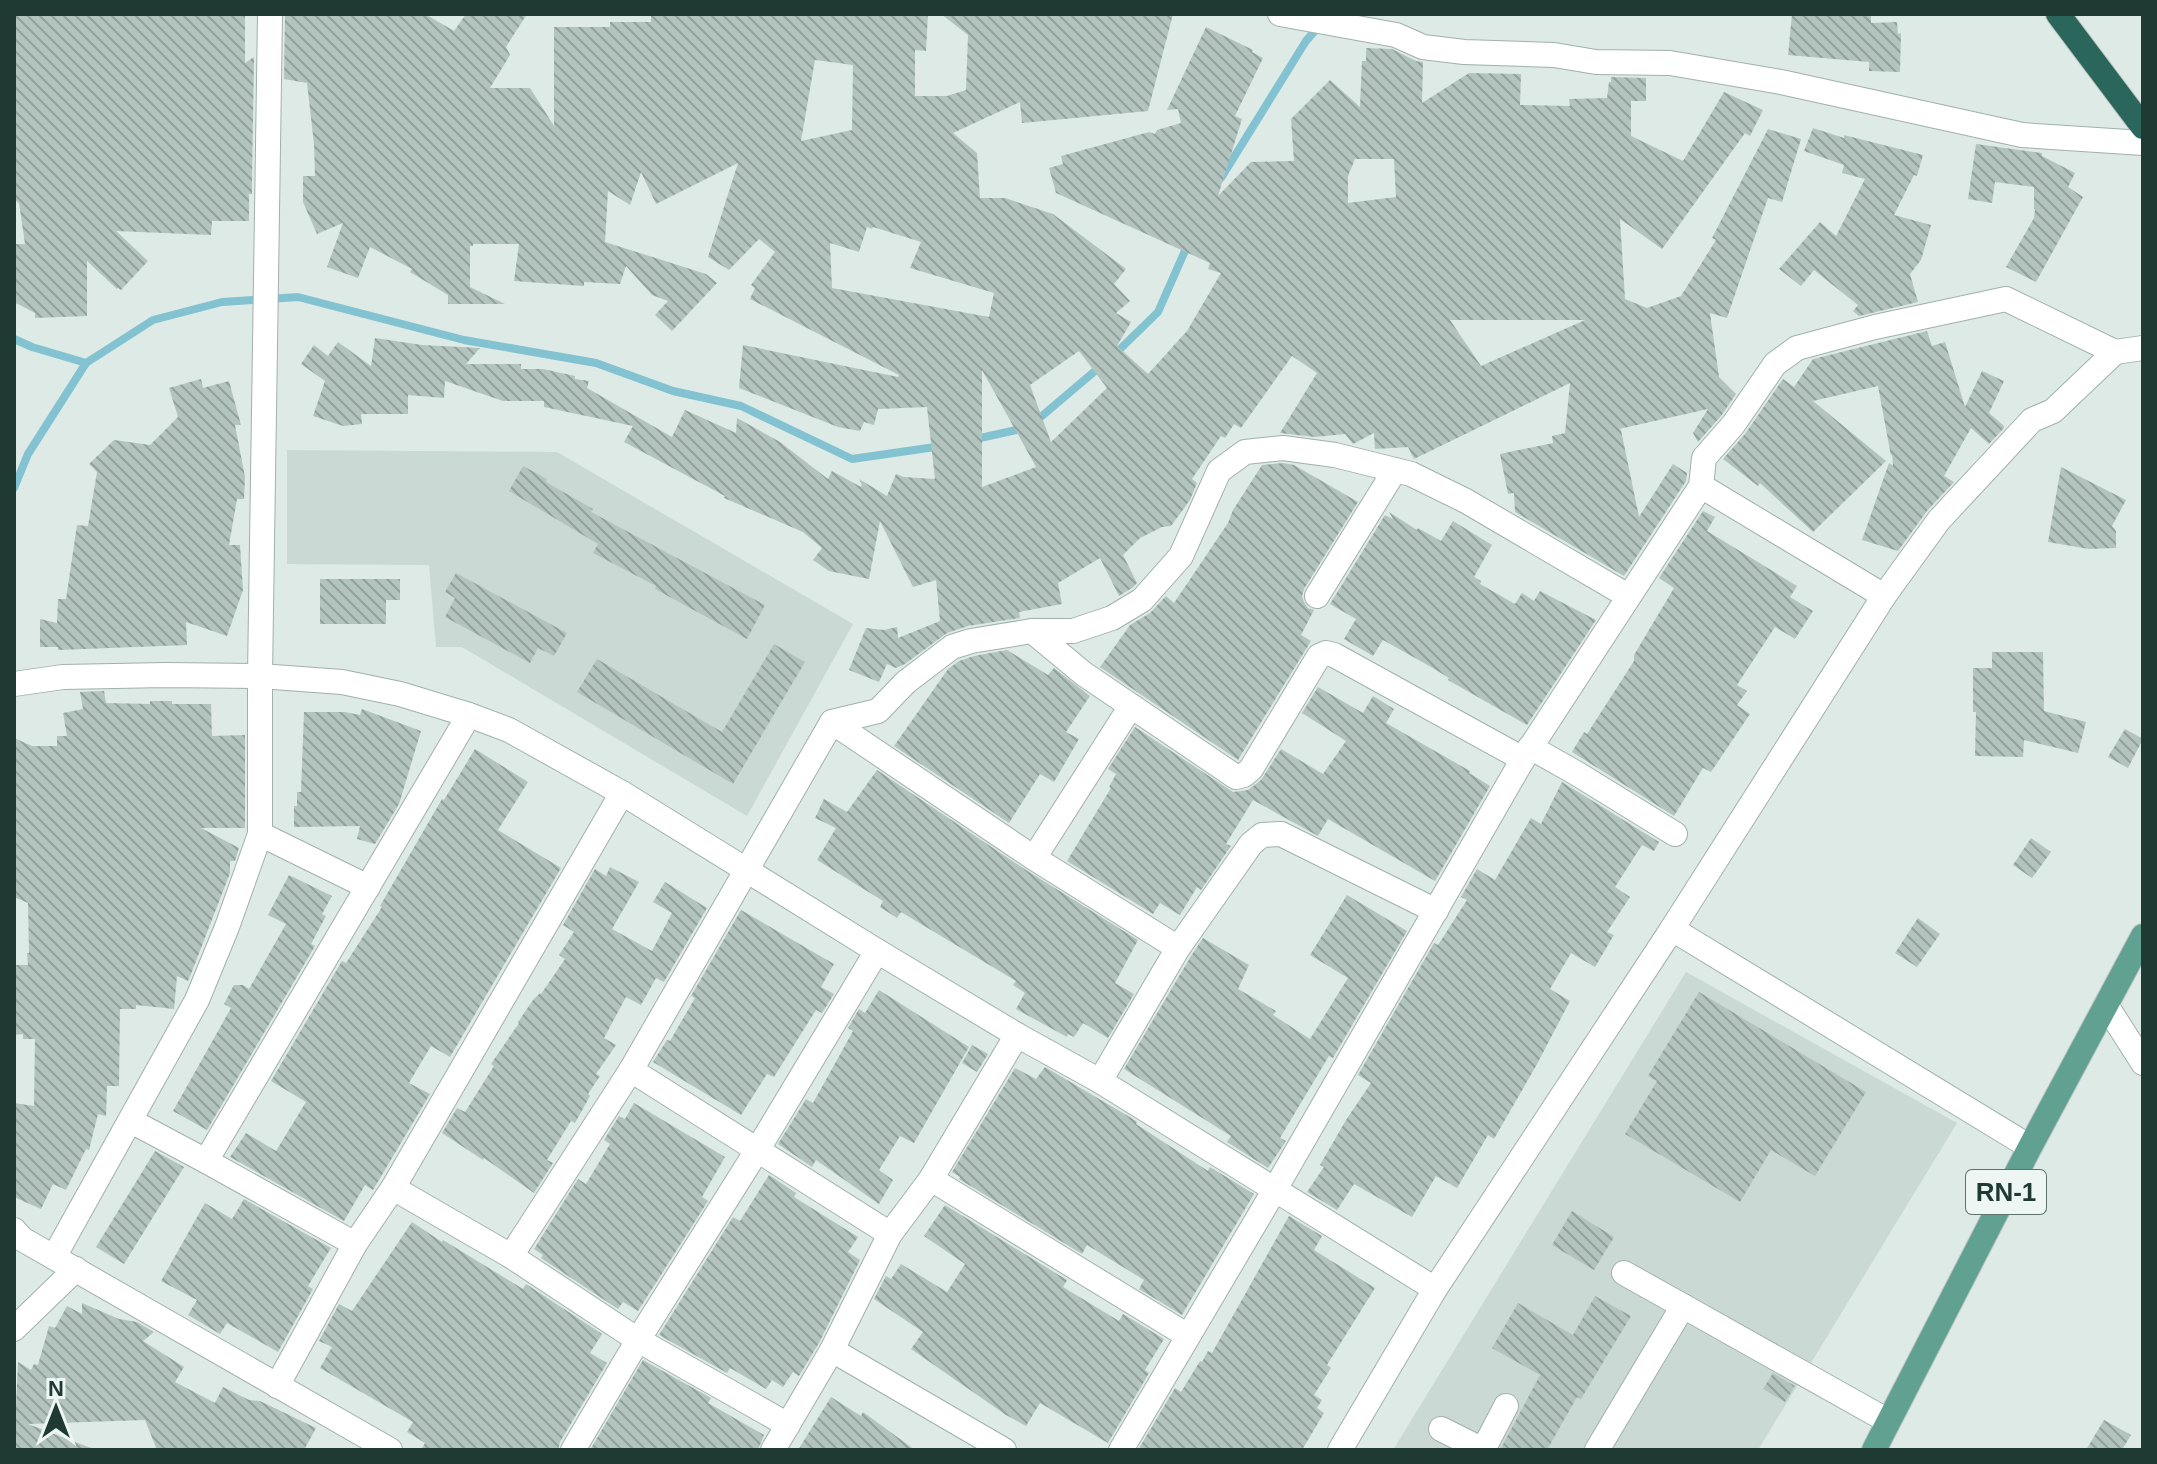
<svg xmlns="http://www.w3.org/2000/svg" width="2157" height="1464" viewBox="0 0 2157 1464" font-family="Arial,sans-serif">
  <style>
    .built { fill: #cbd9d4 }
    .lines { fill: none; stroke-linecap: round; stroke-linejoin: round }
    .stream { stroke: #83c2d1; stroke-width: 8 }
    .building { fill: url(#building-back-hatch); fill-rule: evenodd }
    .minor-casing { stroke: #a0b1ac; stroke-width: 26 }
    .major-casing { stroke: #bcc4c2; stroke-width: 26 }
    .highway-casing { stroke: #bcc4c2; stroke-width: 26 }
    .minor { stroke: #fff; stroke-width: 24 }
    .major { stroke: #60a192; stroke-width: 24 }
    .highway { stroke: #2a665c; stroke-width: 24 }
    .labels { text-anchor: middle; stroke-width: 7; stroke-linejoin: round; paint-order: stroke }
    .shield { fill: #edf6f2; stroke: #5d726c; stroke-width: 2 }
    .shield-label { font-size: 26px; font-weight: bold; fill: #1f3933 }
  </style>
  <defs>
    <pattern id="building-back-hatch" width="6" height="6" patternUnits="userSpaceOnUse" patternTransform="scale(2)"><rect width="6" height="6" fill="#b3c4be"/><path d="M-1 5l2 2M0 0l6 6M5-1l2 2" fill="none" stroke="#91a09b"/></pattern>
  </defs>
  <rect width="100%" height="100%" fill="#ddeae5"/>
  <!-- built -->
  <g class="built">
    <polygon points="287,450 557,452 853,624 747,816 462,647 436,647 429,565 287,564"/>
    <polygon points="1686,972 1957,1123 1758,1450 1393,1450"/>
  </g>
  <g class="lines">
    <!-- stream -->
    <g class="stream">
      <polyline points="1221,178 1306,41 1320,25"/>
      <polyline points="14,339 32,347 86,363"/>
      <polyline points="1115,354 1158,312 1188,244"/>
      <polyline points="1036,421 1102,365"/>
      <polyline points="971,440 1025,428"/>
      <polyline points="14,488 28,454 86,363 153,320 222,302 298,297 464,340 596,363 673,391 741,406 852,459 942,446"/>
    </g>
  </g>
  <!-- building -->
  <g class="building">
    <polygon points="14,14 245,14 245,63 254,57 252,182 252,194 249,194 249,221 212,221 211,235 116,231 148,261 121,290 118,288 117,289 87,261 87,316 35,318 35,313 14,302 14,244 25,244 19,203 14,200 16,89 14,92"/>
    <path d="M285,14h140l29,17 12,-17h61l-21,33 4,8 -20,33h40l24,38v-99h56v-5h41v-8l277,1 -2,36 -11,-1v46h32l19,-6 2,-55 -27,-21h232l-25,97 -126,12 -2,-21 -67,31 24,20 3,45h25l48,16 73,55 -12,15 16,17 -14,12 15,9 -14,24 31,28 39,-43 34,-58 -13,-4 2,-6 -154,-70 -7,-25 14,-4 -2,-8 88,-24 6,2 2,-4 24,-7 -3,-14 -11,1 39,-83 47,23 -1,2 11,6 -28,58 7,3 -24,77 33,-34 43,-1 -3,-42 39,-39 30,27 2,-46h4v-13l26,1 24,12 7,1 -1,41 47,-30 52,1 -1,31 50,1 -1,-7 38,-1 2,-16h2v-5l35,1v23h-15v35l52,25 41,-69 39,18 -13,26 -5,-3 -83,116 -42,-30 5,80 22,9 34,-12 35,-56 -4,-2 56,-109 33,10 -19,63 -14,-4 -41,120 -17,-5 9,64 17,17 -15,22 -23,26 -5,-9 15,-24 -89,20 2,1 18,87 34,-53 14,9 -1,8 -62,95 -109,-64 -1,-19 -6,1 -8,-40 53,-11 -1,-7 13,-3 5,-50 -156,76 -6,-12 -33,2 -1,-16 -21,11 -8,-10 -30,3 -35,-4 37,-60 -25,-17 -51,72 -7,-4 -9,14 -4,-2 -29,43 5,4 -7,17 -19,26 -9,1 -22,11 -17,17 14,28 -5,5 -13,8 -19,-38 -42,25 4,21 -43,8 1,6 -52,8 -21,7 -42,31 -9,4 -9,-4 -8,18 -30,-12 17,-42 18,2 13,-3 1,11 42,-17 -4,-41 -23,7 -33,-66 -11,58 -40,-8 -16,-11 9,-12 -19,-16 -79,-34 1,-2 -101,-54 9,-16 -89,-19v-6h-41l-58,-20 -1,17 -36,-3v19h-47l1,10 -19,2 -30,-10 12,-35 -24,-17 13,-19 14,11 10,-14 33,24 4,-28 47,7 58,3 -14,16h55v5h22l32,7v3l14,2 -2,7 85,49 13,-27 51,23 1,-15 43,24 48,37 4,-8 29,16 1,-2 -3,-6 28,17 9,-22 8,3 31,2 -8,-72 -49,2 -4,16 -10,-3 -4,9 -22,-4 -99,-39 4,-43 155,32 1,-2 -149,-76 5,-11 -4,-3 24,-33 -16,-13 -30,31 -21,-13 30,-94 -82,41 -15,-32 -11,33 -22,-14 -3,51 101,32 11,9 -45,48 -17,-16 13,-14 -16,-6 -26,-29 -6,18 -36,-2v4l-70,-5 5,-37h-46v2h-3v41l35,17h-57v-9l-38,-23 2,-3 -42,-22 -12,31 -31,-11 16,-44 -26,11 -14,-32v-26h12l-1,-32 -7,-61 -23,-4zM815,60l38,5 -1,65 -51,11zM1355,159h39l2,38 -48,6v-27zM867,227l5,2 1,-2 48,15 -11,26 84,25 -5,24 -157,-29 -2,-45 29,9zM1450,320h135l-104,46zM1079,351l28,37 -56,54 -21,-57zM982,370l54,97 -54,20z"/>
    <polygon points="1792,14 1871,14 1871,23 1897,22 1898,34 1901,33 1900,72 1869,71 1869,62 1788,55"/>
    <polygon points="1813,128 1844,138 1844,135 1923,155 1917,176 1914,175 1894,215 1931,225 1921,260 1910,274 1918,302 1859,316 1853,311 1858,305 1814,270 1801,286 1779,269 1820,222 1836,236 1865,179 1842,173 1844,165 1804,151"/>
    <polygon points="1976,144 2042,153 2042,156 2075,173 2068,187 2083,197 2036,282 2006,267 2034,218 2035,209 2034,209 2034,187 1995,182 1992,203 1968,199"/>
    <polygon points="1927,331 1932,346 1945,342 1965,407 1982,371 2004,381 1989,413 2004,426 2004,428 1989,444 1971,428 1944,476 1954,482 1927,511 1898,551 1862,540 1889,463 1893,466 1892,454 1891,456 1878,386 1813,401 1886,461 1813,532 1760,483 1758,486 1723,459 1745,434 1783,379 1794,387 1813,359"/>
    <polygon points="201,379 203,388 229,381 241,425 235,425 245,477 244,499 237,499 229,545 240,545 243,590 227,636 186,622 187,645 58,650 58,647 40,647 40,619 57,623 58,599 66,599 77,525 88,526 97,472 89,464 114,440 150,445 178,417 169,388"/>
    <polygon points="1283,463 1294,465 1358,502 1304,589 1302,596 1304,602 1308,608 1314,610 1301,635 1311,641 1238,760 1100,667 1130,625 1150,613 1166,596 1174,603 1228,523 1233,510 1262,465"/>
    <polygon points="523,466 547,479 546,482 593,509 591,512 765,605 747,639 655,589 656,586 593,553 598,544 509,491"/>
    <polygon points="2061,467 2126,500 2112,526 2116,531 2116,548 2089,549 2048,542"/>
    <polygon points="1703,511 1715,517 1707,531 1797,586 1790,597 1813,611 1795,639 1775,627 1737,685 1747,691 1737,705 1750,714 1711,772 1703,768 1674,816 1572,752 1584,732 1587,734 1634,661 1634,655 1674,588 1659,578"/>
    <polygon points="1389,512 1417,530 1418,528 1441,541 1453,521 1492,545 1474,577 1481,581 1480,584 1515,604 1522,593 1534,601 1540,591 1596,620 1527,725 1448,680 1449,678 1431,667 1383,640 1373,656 1344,639 1356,619 1330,604 1385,515 1393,519"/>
    <polygon points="456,573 567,633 554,656 538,648 530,663 445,617 455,598 445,592"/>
    <polygon points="320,579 400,579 400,600 386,600 386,624 320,624"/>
    <polygon points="774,644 805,662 733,784 577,692 597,659 722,732"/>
    <polygon points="1007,650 1048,675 1054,668 1090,696 1066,732 1079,739 1054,782 1040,774 1009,823 894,746 948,669 959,661 974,656"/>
    <polygon points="1992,652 2043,652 2044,711 2086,722 2078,753 2024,740 2023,757 1975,756 1976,712 1973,712 1973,668 1992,668"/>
    <polygon points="1318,687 1363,713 1373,696 1394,709 1386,723 1470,771 1469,773 1490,786 1435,881 1328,819 1318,836 1253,800 1226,844 1231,846 1201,890 1197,887 1180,915 1160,903 1153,914 1067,861 1111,788 1109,787 1116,774 1108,769 1135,727 1233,792 1248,790 1261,780 1281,749 1323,774 1346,741 1302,713"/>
    <polygon points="104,691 106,703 150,704 150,701 172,701 172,704 211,704 212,736 245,735 245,828 201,828 239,848 235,861 230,861 230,873 191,974 188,981 177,976 174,1009 136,1005 136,1009 120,1009 119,1086 107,1086 106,1116 98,1114 89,1150 86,1149 66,1190 53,1184 41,1209 14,1197 14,1103 34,1106 35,1039 23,1039 23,1034 14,1035 14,1008 16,1008 16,965 28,965 27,953 29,953 28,903 14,897 14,738 32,746 57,746 57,736 67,736 63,713 83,709 80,692"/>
    <polygon points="362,709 421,731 399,804 375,844 357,839 360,826 294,827 294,806 297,806 297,792 301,792 304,712 345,712 360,715"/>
    <polygon points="2125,729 2143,739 2128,768 2108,757"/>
    <polygon points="475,749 528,782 498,830 561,868 450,1057 431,1046 409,1083 430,1094 373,1190 365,1185 344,1221 230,1157 246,1133 276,1151 306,1102 271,1081 342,961 346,963 382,907 380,906 442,799 444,800"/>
    <polygon points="877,770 1026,870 1138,940 1115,983 1134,994 1108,1038 1083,1023 1074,1037 1068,1034 1067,1037 1016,1009 1025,993 1013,985 1016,981 901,912 897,918 880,907 883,901 817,860 836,828 815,818 824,799 847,812"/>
    <polygon points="1562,782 1659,842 1654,851 1642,845 1615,887 1630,897 1607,932 1614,935 1595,967 1571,953 1550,989 1570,1001 1536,1066 1494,1139 1488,1135 1457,1188 1436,1176 1412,1217 1354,1184 1337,1210 1307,1192 1324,1167 1320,1165 1346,1120 1371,1083 1358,1075 1434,943 1438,945 1467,900 1461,897 1477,869 1495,880 1531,818 1541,824"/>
    <polygon points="2031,838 2051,852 2032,878 2013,865"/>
    <polygon points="610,867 639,882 612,929 652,951 672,913 653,902 665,882 707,908 664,982 656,978 641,1005 626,997 604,1038 616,1045 596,1074 600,1076 588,1094 590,1096 575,1123 571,1121 547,1160 553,1163 534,1193 484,1158 483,1160 442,1133 457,1108 465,1112 494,1066 491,1064 519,1023 518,1022 533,1000 540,993 541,994 565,959 559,955 574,932 563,925 595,869 606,876"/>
    <polygon points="289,875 332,896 322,914 326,916 311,944 315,946 207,1130 173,1111 231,1008 224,1004 234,985 243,985 249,989 286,924 268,915"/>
    <polygon points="1347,895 1407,931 1333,1058 1329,1056 1280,1138 1286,1141 1268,1168 1227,1142 1231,1136 1124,1069 1191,956 1203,938 1249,965 1238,989 1276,1011 1273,1015 1310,1039 1348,978 1310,955"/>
    <polygon points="741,910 834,964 821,987 834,994 822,1013 816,1010 774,1077 767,1074 741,1115 653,1062 667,1040 670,1041 695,998 691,996"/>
    <polygon points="1918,918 1940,934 1917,967 1895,953"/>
    <polygon points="879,990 969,1047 914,1143 900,1136 879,1170 893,1180 879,1204 816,1160 812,1167 778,1144 806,1099 813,1103 853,1031 848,1028 859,1009 865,1013"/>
    <polygon points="1699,992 1866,1092 1815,1176 1771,1150 1740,1202 1625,1134 1657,1081 1648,1076"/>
    <polygon points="972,1045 988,1054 977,1072 962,1063"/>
    <polygon points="1045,1067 1133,1119 1137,1122 1136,1124 1208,1171 1210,1167 1254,1194 1182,1315 1139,1289 1144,1280 1087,1245 1082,1254 959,1179 960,1177 952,1172 1015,1068 1036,1079"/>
    <polygon points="634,1103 725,1157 702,1197 708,1201 638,1311 623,1302 618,1309 541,1258 543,1255 534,1249 578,1179 586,1184 610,1144 604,1140 619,1116 625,1119"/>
    <polygon points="155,1151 184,1167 124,1264 96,1247"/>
    <polygon points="769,1175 796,1193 794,1197 858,1237 848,1252 860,1260 819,1343 799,1376 793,1372 783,1387 772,1380 766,1389 730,1368 727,1373 659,1335 733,1217 740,1221"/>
    <polygon points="244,1199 331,1248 308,1286 313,1289 278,1352 227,1323 220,1334 188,1315 197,1300 161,1281 205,1203 232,1219"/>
    <polygon points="945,1205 1067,1280 1063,1287 1119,1321 1123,1314 1164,1339 1145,1370 1149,1373 1108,1443 1040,1403 1026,1426 1006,1415 911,1349 923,1332 874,1299 886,1276 891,1279 901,1264 947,1292 965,1264 924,1236"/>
    <polygon points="1572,1211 1614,1237 1594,1270 1552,1245"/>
    <polygon points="1289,1216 1322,1236 1314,1250 1375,1288 1327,1365 1331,1368 1314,1395 1322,1400 1317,1408 1324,1413 1302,1450 1138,1450 1175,1388 1181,1392 1200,1361 1202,1362 1208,1351 1212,1353"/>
    <polygon points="412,1222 442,1242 443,1240 523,1289 526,1284 602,1334 590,1353 607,1363 560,1442 558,1450 421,1450 425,1443 407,1432 413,1422 320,1368 332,1347 319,1341 339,1304 352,1311"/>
    <polygon points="1595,1296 1631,1316 1581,1399 1577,1397 1547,1450 1500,1450 1540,1375 1492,1348 1518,1303 1573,1335"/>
    <polygon points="82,1303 119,1319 137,1322 154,1332 143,1341 184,1367 175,1382 215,1403 223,1387 249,1400 260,1401 316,1428 304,1450 157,1450 145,1420 28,1424 91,1448 90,1450 14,1450 18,1362 31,1370 34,1364 38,1365 49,1326 55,1328 67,1306 82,1314"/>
    <polygon points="643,1360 711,1398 708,1403 764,1435 758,1450 590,1450"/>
    <polygon points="1773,1373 1795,1386 1785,1402 1763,1389"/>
    <polygon points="831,1397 861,1416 863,1412 915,1450 798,1450"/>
    <polygon points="2104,1420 2131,1435 2122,1450 2086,1450"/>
  </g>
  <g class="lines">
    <defs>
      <g id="minor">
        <polyline points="1280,14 1396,35 1423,47 1464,52 1554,55 1596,62 1670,63 1781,82 2022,135 2143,143"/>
        <polyline points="1701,486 1884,596"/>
        <polyline points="1317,596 1395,470"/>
        <polyline points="1032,631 1084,674 1236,777 1244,775 1251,769 1319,656 1326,653 1334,655 1523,759"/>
        <polyline points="14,684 63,677 166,675 260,676 342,682 400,694 469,715 509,730 622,793 877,951 1017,1035 1100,1081 1435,1289"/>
        <polyline points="832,722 1034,858 1178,948"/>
        <polyline points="1530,747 1576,773 1675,834"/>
        <polyline points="260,834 368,887"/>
        <polyline points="1034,858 1131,706"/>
        <polyline points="1672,929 1884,596 1939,520 2032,420 2053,411 2115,352"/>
        <polyline points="2106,1005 2143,1063"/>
        <polyline points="631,1070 890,1234"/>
        <polyline points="1100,1081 1178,948 1251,844 1262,835 1281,834 1436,911"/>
        <polyline points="131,1121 206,1161 355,1244"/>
        <polyline points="206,1161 469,715"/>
        <polyline points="931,1179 1188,1336"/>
        <polyline points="393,1188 511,1256 638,1340 788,1425"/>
        <polyline points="14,1230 22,1239 390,1450"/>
        <polyline points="511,1256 631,1070 832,722 878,711 906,682 952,647 971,641 1032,631 1073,631 1112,618 1142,600 1181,556 1219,471 1245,452 1283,448 1335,455 1411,474 1466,501 1628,596"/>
        <polyline points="54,1257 197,1000 227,927 260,834 260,676 270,14"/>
        <polyline points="1683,1306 1888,1421"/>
        <polyline points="14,1329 76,1269"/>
        <polyline points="832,1350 1004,1450"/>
        <polyline points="277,1386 355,1244 393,1188 622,793"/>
        <polyline points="1441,1429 1483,1450 1506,1406"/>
        <polyline points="573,1450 638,1340 758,1149 877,951"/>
        <polyline points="773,1450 832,1350 890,1234 931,1179 1017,1035"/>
        <polyline points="1121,1450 1274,1191 1523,759 1701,486 1704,458 1733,425 1775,364 1797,348 1875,327 2006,299 2115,352 2143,348"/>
        <polyline points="1340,1450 1435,1289 1672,929 2030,1147"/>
        <polyline points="1597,1450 1683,1306 1624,1273"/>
      </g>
      <polyline id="major" points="1874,1450 2030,1147 2143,936"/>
      <polyline id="highway" points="2058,14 2143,127"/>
    </defs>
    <!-- minor casing -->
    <use href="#minor" class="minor-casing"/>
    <!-- major casing -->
    <use href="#major" class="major-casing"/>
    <!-- highway casing -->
    <use href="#highway" class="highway-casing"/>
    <!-- minor -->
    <use href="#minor" class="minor"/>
    <!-- major -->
    <use href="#major" class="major"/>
    <!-- highway -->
    <use href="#highway" class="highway"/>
  </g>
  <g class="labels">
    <!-- shield labels -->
    <rect class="shield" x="1966" y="1170" width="80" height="44" rx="6"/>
    <g class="shield-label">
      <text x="2006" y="1201">RN-1</text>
    </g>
  </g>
  <!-- border -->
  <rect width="2157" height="1464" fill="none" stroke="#1f3933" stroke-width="32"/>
  <!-- north arrow -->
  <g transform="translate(56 1408)" stroke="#edf6f2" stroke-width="6" paint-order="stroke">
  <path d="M0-6L14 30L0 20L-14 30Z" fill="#1f3933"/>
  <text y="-12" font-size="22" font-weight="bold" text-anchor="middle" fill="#1f3933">N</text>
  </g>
</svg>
